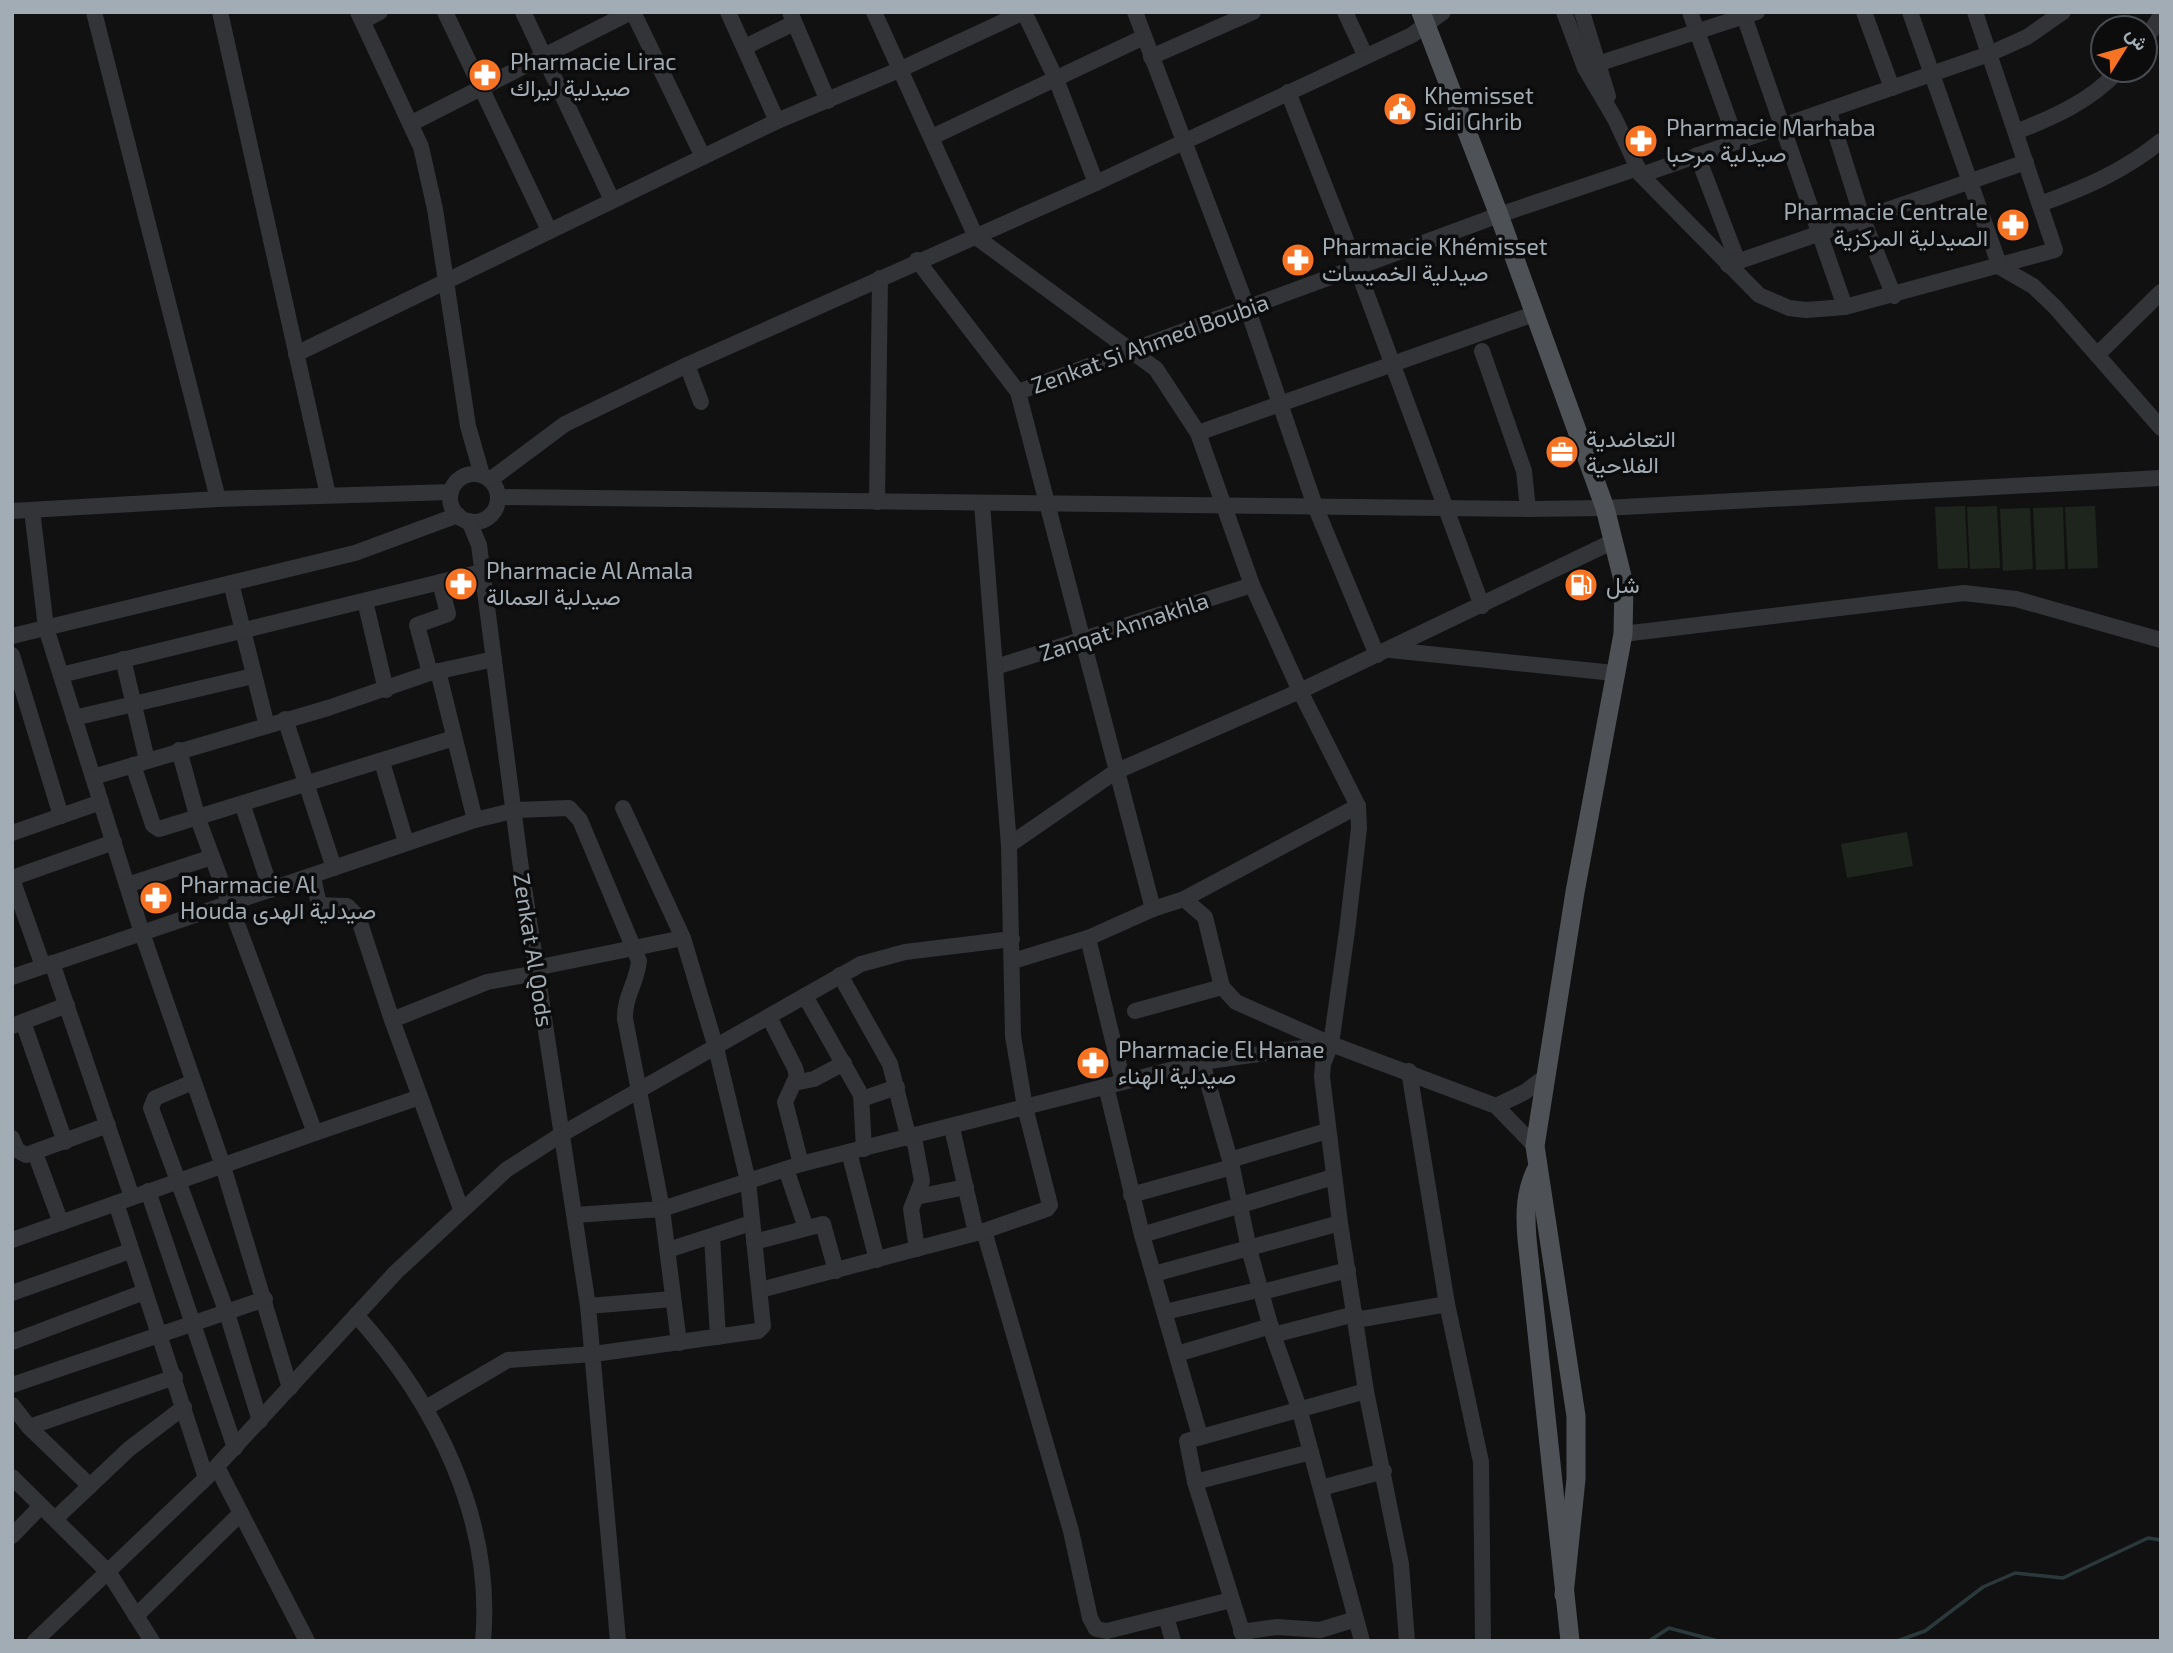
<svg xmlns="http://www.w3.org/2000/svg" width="2173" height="1653" viewBox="0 0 2173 1653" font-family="'Exo 2',Vazirmatn,sans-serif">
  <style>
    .green { fill: #1e251d }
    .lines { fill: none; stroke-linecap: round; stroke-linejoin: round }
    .stream { stroke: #2a393b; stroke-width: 3.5 }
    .minor { stroke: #323437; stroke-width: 16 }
    .major { stroke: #4e5256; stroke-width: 19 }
    .labels { text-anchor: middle; stroke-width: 7; stroke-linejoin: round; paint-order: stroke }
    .poi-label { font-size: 23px; fill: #a1acb4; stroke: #0c0c0d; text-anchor: start }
    .street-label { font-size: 23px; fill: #a1acb4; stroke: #0c0c0d }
  </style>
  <rect width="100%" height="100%" fill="#111112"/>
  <!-- green -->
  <g class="green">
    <polygon points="1965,506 1968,568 1938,569 1935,507"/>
    <polygon points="1997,506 2000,568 1970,569 1967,507"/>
    <polygon points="2095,506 2098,568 2068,569 2065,507"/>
    <polygon points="2063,507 2065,569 2036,570 2033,508"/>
    <polygon points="2030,508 2033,569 2003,571 2000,509"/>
    <polygon points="1907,832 1913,866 1847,878 1841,844"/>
  </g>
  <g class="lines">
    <!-- stream -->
    <g class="stream">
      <polyline points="1649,1641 1669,1628 1718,1641"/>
      <polyline points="1897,1641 1925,1631 1983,1587 2015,1573 2063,1578 2148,1538 2161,1540"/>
    </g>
    <!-- minor -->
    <g class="minor">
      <polyline points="94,12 218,499"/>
      <polyline points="220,12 328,495"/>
      <polyline points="358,12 421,147 435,209 468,426 482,475"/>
      <polyline points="445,12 549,230"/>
      <polyline points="523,12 612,200"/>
      <polyline points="633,12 703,157"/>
      <polyline points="728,12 777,121"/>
      <polyline points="790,12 828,101"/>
      <polyline points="874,12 976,237 1156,369 1198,433 1252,585 1300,691 1358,806 1359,828 1347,931 1331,1044 1323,1064 1322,1077 1340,1223 1366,1391 1401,1564 1407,1641"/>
      <polyline points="1024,12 1056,79 1096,183"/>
      <polyline points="1135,12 1247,307 1315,506 1377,655"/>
      <polyline points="1345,12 1365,55"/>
      <polyline points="1564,12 1585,68 1615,119 1641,175 1759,295 1789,308 1806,310 1845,307 2055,250 1975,12"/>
      <polyline points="1582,12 1608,96"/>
      <polyline points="1690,12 1736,140"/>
      <polyline points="1864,12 1892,88"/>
      <polyline points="1910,12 2000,267 2033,286 2055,307 2161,428"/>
      <polyline points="1744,16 1845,307"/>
      <polyline points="363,21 380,12"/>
      <polyline points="2145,41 2161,15"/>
      <polyline points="745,47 794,23"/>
      <polyline points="1151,57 1253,12"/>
      <polyline points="1585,68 1757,12"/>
      <polyline points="1288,92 1357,268 1482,606"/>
      <polyline points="1829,112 1863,220 1894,296"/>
      <polyline points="412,123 631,12"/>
      <path d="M2016,132c38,-15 75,-31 103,-62"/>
      <polyline points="932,137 1144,37"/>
      <polyline points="1697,155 1738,262"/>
      <polyline points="1641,175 1989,54 2027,37 2063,12"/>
      <path d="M2040,204c45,-16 84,-33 121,-63"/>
      <polyline points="917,260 1018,392 1153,909 1184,899 1205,917 1222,987 1236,1002 1331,1044 1496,1106 1535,1146"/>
      <polyline points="1728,265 2026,162"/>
      <polyline points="1482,351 1524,471 1528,509"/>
      <polyline points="296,354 777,121 899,70 1024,12"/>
      <polyline points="2097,355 2161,292"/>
      <polyline points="687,365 701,402"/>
      <polyline points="1018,392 1499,215 1638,168"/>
      <polyline points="1198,433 1534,314"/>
      <circle cx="474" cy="498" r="24"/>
      <polyline points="490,480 565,424 687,365 1096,183 1412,35 1443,12"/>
      <polyline points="498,497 1528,509 1605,508 2161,478"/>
      <polyline points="877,502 880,278"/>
      <polyline points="32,510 46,628 142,933 222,1163 290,1388"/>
      <polyline points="12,511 218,499 451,492"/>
      <polyline points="469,521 479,545 520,861 588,1306 618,1641"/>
      <polyline points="231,583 267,726"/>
      <polyline points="365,601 386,690"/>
      <polyline points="1623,634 1964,593 2016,599 2161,640"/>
      <polyline points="12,636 355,553 458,515"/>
      <polyline points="1390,650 1614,673"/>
      <polyline points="12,655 61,816"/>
      <polyline points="123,659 147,760"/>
      <polyline points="996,667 1252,585"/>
      <polyline points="438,671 475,820"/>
      <polyline points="430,673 417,625 448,614 440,582"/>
      <polyline points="61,675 481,572"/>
      <polyline points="74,718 253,676"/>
      <polyline points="285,719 334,868"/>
      <polyline points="382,762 406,842"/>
      <polyline points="133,765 153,825 159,829 454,738"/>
      <polyline points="93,777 328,708 430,673 494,659"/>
      <polyline points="243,806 271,890"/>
      <polyline points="12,833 101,802"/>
      <polyline points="1009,845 1115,772 1300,691 1614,541"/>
      <polyline points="313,877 319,905 347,906 358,917 392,1020 461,1209"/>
      <polyline points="12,878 114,842"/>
      <polyline points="12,879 43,966"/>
      <polyline points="127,885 212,857"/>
      <polyline points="1184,899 1358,806"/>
      <polyline points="1088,938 1123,1082"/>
      <polyline points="1013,961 1088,938 1153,909"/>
      <polyline points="52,963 132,1197"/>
      <polyline points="535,968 683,938"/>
      <polyline points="840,975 890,1064 909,1139"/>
      <path d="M12,977l463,-157 41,-10 53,-2 11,12 59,141c-2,21 -15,37 -14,58l37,190 17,134"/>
      <polyline points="805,996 861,1095 864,1149"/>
      <polyline points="1135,1011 1222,987"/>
      <polyline points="769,1017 795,1068 797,1076 785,1102 801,1164"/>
      <polyline points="392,1020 487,982 537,973"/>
      <polyline points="23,1022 65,1142"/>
      <polyline points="12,1026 67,1005"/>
      <polyline points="1202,1062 1232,1167 1249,1249 1273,1335 1299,1408 1362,1641"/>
      <polyline points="1409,1071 1447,1304 1481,1462 1483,1641"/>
      <polyline points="193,1082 155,1098 151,1108 227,1313 260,1421"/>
      <polyline points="794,1083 814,1079 844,1063"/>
      <polyline points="1106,1086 1142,1235 1200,1436"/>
      <polyline points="862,1099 897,1087"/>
      <polyline points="1496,1106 1525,1092 1546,1076"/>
      <polyline points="952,1128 976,1233"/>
      <polyline points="315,1133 420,1097"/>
      <polyline points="12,1138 17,1150 26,1155 108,1125"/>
      <polyline points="914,1138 922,1181 911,1209 917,1249"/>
      <polyline points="849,1152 877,1260"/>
      <polyline points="35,1153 61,1223"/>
      <polyline points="1230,1160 1327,1131"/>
      <polyline points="786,1169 806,1228"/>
      <polyline points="148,1191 235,1448"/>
      <polyline points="1131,1195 1232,1167"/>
      <polyline points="916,1197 966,1187"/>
      <polyline points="116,1203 206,1478"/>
      <polyline points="575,1215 662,1209 801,1164 1202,1062 1331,1044"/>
      <polyline points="984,1231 1071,1531 1090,1618 1096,1629 1107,1631 1231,1600"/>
      <polyline points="1142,1235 1333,1177"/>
      <polyline points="712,1237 718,1337"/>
      <polyline points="12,1240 315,1133 198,819 179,750"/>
      <polyline points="754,1242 823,1224 836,1271"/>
      <polyline points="668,1250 751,1223"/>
      <polyline points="1154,1274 1340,1223"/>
      <polyline points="760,1290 984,1231 1047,1209 1050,1205 1025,1107 1013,1036 1009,845 982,504"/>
      <polyline points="1262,1292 1348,1270"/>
      <polyline points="12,1293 130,1251"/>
      <polyline points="588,1306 673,1299"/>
      <polyline points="1165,1312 1262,1289"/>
      <path d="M356,1315c80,88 138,205 127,326"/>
      <polyline points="1356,1320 1447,1304"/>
      <polyline points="1273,1335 1355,1314"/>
      <polyline points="12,1342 144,1292"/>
      <polyline points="1177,1354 1271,1326"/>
      <polyline points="12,1385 265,1299"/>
      <polyline points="12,1405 29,1427 90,1486"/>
      <polyline points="426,1408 508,1360 594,1354 758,1331 763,1326 748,1181 716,1048 683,938 623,808"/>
      <polyline points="29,1427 175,1377"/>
      <polyline points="217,1467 307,1641"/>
      <polyline points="12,1477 109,1573 152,1641"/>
      <polyline points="1195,1482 1311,1452"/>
      <polyline points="1321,1488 1384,1471"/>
      <polyline points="55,1519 129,1449 184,1407"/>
      <polyline points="12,1536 41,1506"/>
      <polyline points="136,1616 241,1513"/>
      <polyline points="1166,1617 1173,1641"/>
      <polyline points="1241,1632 1277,1627 1320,1630 1356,1619"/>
      <polyline points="35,1641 206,1478 396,1272 506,1170 562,1134 861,964 905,952 1012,939"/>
      <polyline points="1245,1641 1195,1482 1187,1441 1366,1391"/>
    </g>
    <!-- major -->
    <g class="major">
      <polyline points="1421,12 1499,215 1605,508 1624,584 1623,634 1575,892 1535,1146 1576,1416 1576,1479 1564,1595"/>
      <path d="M1536,1170c-11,23 -11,44 -9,69l43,402"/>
    </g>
  </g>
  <!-- icons -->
  <defs>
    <symbol id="pharmacy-disc" viewBox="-11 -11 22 22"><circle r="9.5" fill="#f77324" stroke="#0c0c0d"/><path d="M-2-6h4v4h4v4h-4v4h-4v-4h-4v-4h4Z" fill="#fff"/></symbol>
    <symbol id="civic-disc" viewBox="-11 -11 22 22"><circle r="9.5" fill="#f77324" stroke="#0c0c0d"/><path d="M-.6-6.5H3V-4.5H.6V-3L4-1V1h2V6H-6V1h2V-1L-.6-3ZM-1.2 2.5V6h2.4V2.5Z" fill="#fff"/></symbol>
    <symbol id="office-disc" viewBox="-11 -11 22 22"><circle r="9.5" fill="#f77324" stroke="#0c0c0d"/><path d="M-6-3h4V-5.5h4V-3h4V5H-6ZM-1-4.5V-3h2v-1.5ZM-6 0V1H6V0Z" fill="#fff"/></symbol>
    <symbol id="fuel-disc" viewBox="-11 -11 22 22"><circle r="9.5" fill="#f77324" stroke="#0c0c0d"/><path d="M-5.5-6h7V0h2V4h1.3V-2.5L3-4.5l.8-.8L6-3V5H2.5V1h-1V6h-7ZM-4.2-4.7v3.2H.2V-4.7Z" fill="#fff"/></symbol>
  </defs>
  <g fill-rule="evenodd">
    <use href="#pharmacy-disc" x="466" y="56" width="38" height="38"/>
    <use href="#civic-disc" x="1381" y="90" width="38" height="38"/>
    <use href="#pharmacy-disc" x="1622" y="122" width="38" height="38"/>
    <use href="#pharmacy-disc" x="1994" y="206" width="38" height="38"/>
    <use href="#pharmacy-disc" x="1279" y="241" width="38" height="38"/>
    <use href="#office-disc" x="1543" y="433" width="38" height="38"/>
    <use href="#pharmacy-disc" x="442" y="565" width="38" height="38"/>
    <use href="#fuel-disc" x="1562" y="566" width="38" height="38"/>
    <use href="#pharmacy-disc" x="137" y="879" width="38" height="38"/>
    <use href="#pharmacy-disc" x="1074" y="1044" width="38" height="38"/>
  </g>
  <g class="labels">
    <!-- poi labels -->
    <g class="poi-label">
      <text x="510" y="70">Pharmacie Lirac<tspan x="510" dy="26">صيدلية ليراك</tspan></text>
      <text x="1424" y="104">Khemisset<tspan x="1424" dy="26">Sidi Ghrib</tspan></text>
      <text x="1666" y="136">Pharmacie Marhaba<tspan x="1666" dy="26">صيدلية مرحبا</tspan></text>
      <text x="1988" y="220" text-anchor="end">Pharmacie Centrale<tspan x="1988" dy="26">الصيدلية المركزية</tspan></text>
      <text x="1322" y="255">Pharmacie Khémisset<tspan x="1322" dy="26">صيدلية الخميسات</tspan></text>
      <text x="1586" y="447">التعاضدية<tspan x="1586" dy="26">الفلاحية</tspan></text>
      <text x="486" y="579">Pharmacie Al Amala<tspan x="486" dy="26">صيدلية العمالة</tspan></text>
      <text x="1606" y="593">شل</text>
      <text x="180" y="893">Pharmacie Al<tspan x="180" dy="26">Houda صيدلية الهدى</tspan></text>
      <text x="1118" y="1058">Pharmacie El Hanae<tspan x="1118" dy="26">صيدلية الهناء</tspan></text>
    </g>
    <!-- street labels -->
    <g class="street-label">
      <text transform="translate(1150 344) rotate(-20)" y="8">Zenkat Si Ahmed Boubia</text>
      <text transform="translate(1124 627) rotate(-18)" y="8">Zanqat Annakhla</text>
      <text transform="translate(533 950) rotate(81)" y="8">Zenkat Al Qods</text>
    </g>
  </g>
  <!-- border -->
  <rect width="2173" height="1653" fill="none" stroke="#a1acb4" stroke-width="28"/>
  <!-- north arrow -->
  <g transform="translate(2124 49) rotate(53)"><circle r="33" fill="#0c0c0d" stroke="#484c50" stroke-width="2"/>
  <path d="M0-5L12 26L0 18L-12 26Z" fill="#f77324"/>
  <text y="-10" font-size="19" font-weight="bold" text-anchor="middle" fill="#a1acb4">ش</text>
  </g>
</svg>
